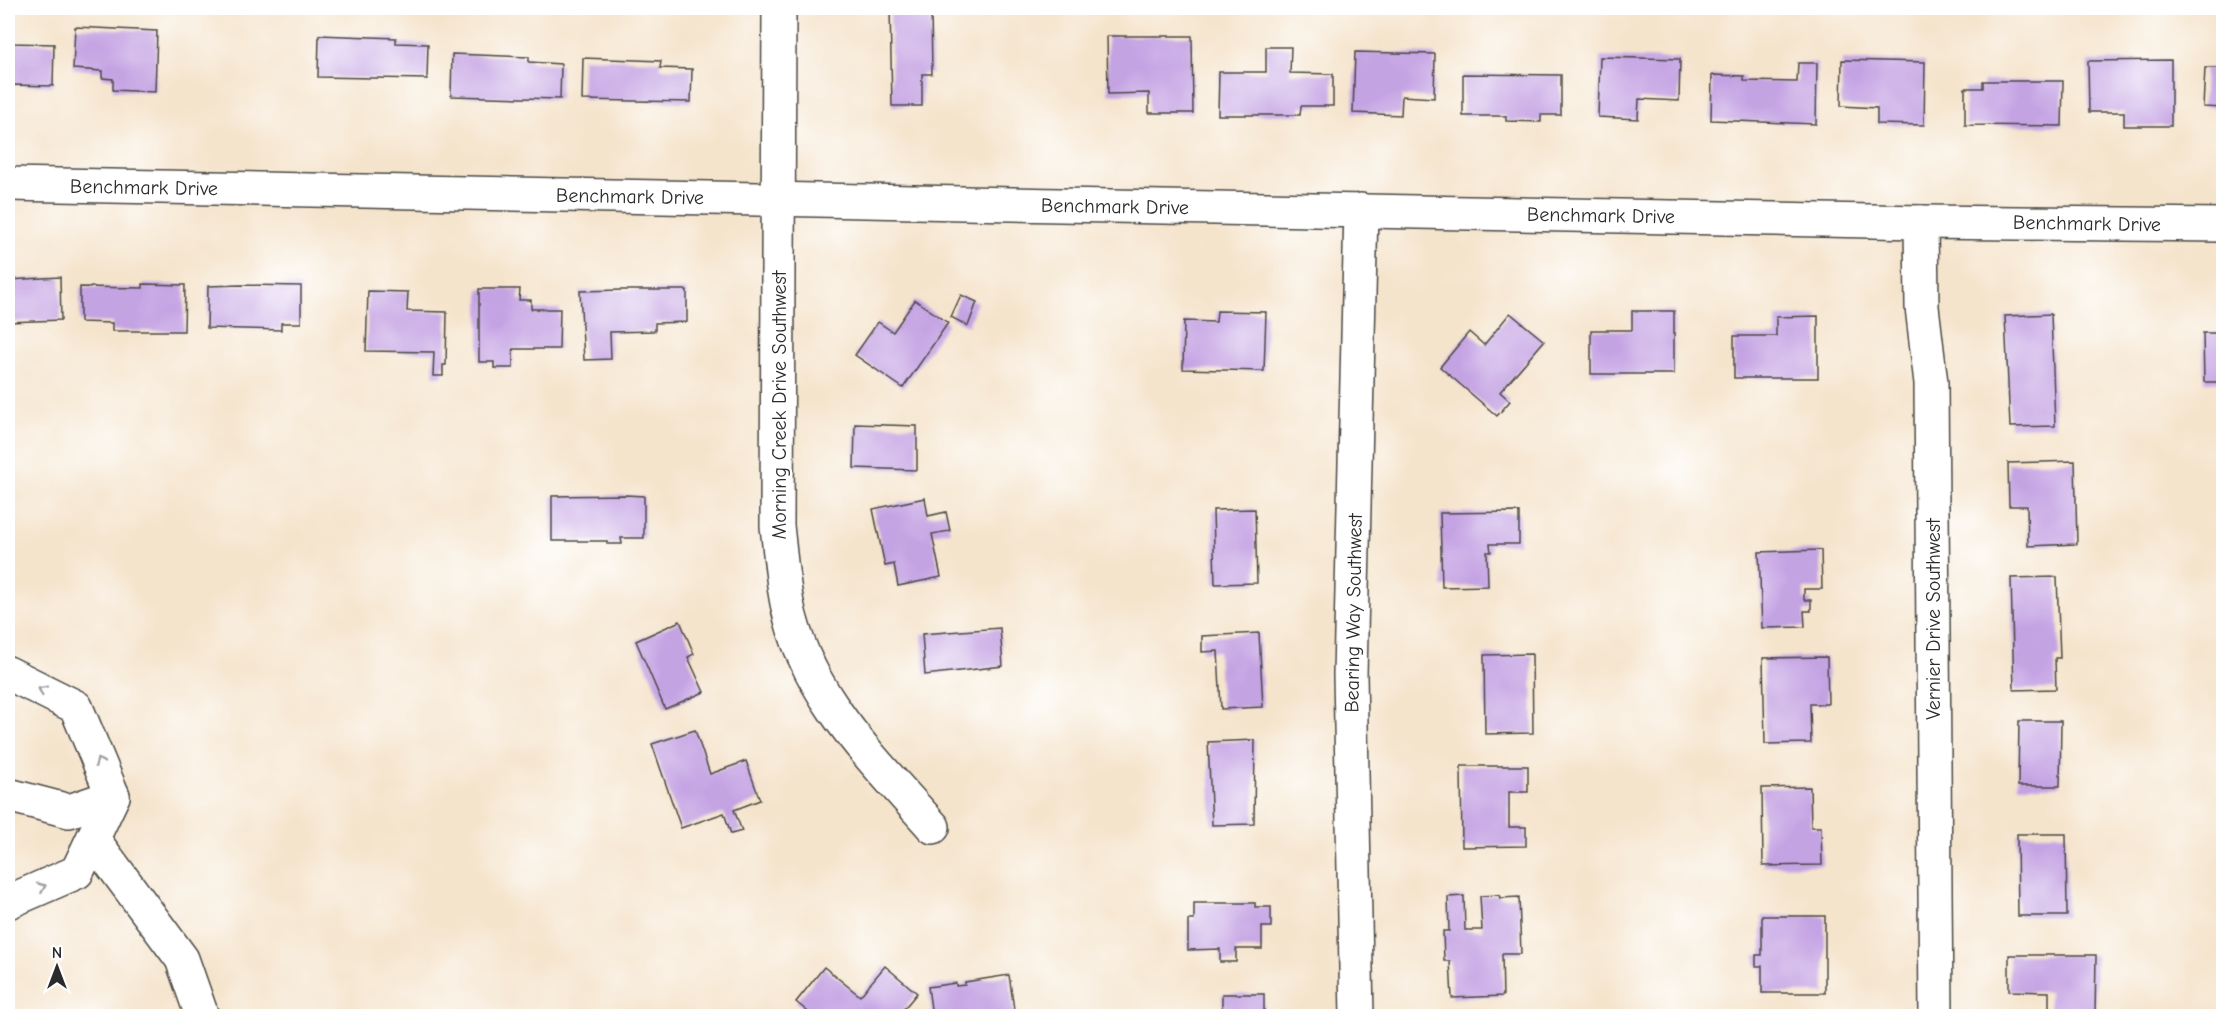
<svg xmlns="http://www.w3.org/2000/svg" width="2231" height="1024" viewBox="0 0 2231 1024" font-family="'Comic Neue',sans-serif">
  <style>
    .building { fill: #c4a3e3 }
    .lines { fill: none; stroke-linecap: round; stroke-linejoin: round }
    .minor-casing { stroke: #494743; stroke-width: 36 }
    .minor { stroke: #fff; stroke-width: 33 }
    .oneway { stroke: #a0a0a0 }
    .labels { text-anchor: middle; stroke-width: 4.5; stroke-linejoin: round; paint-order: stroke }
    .street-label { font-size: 20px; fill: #2b2b2b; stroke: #fff }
  </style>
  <rect width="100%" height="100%" fill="#fff"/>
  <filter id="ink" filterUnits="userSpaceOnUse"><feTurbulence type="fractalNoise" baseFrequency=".0167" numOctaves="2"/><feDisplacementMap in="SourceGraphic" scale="12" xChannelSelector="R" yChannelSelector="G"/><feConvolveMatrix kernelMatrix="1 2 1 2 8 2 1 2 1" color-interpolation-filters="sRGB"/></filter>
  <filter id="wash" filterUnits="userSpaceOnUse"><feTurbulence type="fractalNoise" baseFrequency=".008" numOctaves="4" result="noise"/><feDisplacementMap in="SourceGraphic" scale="24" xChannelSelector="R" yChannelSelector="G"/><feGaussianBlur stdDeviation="1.35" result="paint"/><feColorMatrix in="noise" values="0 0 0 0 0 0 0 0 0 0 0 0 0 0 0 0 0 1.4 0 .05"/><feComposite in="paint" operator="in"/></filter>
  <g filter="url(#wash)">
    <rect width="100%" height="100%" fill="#f5e4cc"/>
    <g id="blocks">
      <!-- building -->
      <g class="building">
        <polygon points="890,8 931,8 932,74 922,74 922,106 892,106"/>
        <polygon points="75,27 157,31 155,92 113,90 113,79 102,78 102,71 73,69"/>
        <polygon points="8,30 11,30 11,43 54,44 53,86 11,85 11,88 8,88"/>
        <polygon points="319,35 396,38 396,43 428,44 427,79 318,77"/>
        <polygon points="1107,36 1192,36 1193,113 1149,113 1149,93 1108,94"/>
        <polygon points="1266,47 1291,47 1290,73 1333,74 1333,106 1301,106 1300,115 1218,115 1219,72 1266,72"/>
        <polygon points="1355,52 1435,54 1434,98 1402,96 1401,115 1353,113"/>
        <polygon points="452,54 529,57 529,62 561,64 560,99 451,96"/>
        <polygon points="1600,57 1680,59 1679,101 1639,99 1638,119 1598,117"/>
        <polygon points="583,58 661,61 660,68 692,69 691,102 582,100"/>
        <polygon points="1842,60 1925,62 1924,125 1877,124 1877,108 1841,106"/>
        <polygon points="2171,60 2171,126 2124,126 2124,112 2089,112 2088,61"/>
        <polygon points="1798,63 1817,63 1816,124 1711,120 1712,75 1744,76 1744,81 1797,82"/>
        <polygon points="2205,68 2224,68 2224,108 2203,107"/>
        <polygon points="1463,74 1561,75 1561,115 1541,115 1541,122 1506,121 1506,116 1463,116"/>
        <polygon points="1983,81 2063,81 2062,126 1965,125 1965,88 1983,88"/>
        <polygon points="60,277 61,320 8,322 8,280"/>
        <polygon points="143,284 185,285 184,331 112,331 112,323 80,322 80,287 143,288"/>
        <polygon points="240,285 301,286 301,323 281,323 281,330 207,328 208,286"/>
        <polygon points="479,289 520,289 519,300 531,300 531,309 560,309 559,349 513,349 513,368 494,368 494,362 479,362"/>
        <polygon points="622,290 687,290 687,322 655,323 655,331 610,332 611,359 584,360 580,291"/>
        <polygon points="368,291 408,292 407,311 447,312 446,365 443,365 443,376 433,376 434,352 366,351"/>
        <polygon points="961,295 977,302 968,326 951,317"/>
        <polygon points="915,300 948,323 903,388 855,355 878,322 893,332"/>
        <polygon points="1217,311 1266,312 1264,371 1183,369 1184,321 1216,322"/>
        <polygon points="1632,311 1674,311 1674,374 1591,374 1591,330 1632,330"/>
        <polygon points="1510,313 1544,341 1500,392 1510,401 1497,416 1440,367 1469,332 1484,345"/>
        <polygon points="2051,314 2055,426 2010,427 2005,316"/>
        <polygon points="1818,316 1818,378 1734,378 1734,336 1776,336 1776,317"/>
        <polygon points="2203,333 2224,333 2224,382 2204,382"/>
        <polygon points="855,424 917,426 917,470 854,468"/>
        <polygon points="2075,461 2077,544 2028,546 2027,506 2009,506 2008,463"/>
        <polygon points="625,495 644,496 644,538 621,538 622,544 607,544 607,541 552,541 552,496"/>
        <polygon points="925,498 928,516 946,512 950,531 932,534 941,577 898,586 894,564 885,566 873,509"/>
        <polygon points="1255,509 1257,583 1215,584 1213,510"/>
        <polygon points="1519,512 1519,544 1490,544 1491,552 1487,552 1488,586 1442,587 1440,513"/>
        <polygon points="1821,550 1822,589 1804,589 1804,600 1811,600 1811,611 1804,611 1805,627 1762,628 1759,552"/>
        <polygon points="2057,577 2060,658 2055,658 2056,689 2014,690 2011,578"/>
        <polygon points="680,621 694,654 688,657 704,692 665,709 636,641"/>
        <polygon points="1000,628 1003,666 925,675 922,634"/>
        <polygon points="1259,633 1263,707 1221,709 1218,651 1202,652 1202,636"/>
        <polygon points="1532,654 1533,733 1485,734 1484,655"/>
        <polygon points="1827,657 1828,704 1810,704 1811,743 1765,744 1763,658"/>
        <polygon points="2019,721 2061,721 2060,786 2018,786"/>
        <polygon points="695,730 710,774 746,761 760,800 734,810 742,831 731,834 724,813 681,828 652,744"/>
        <polygon points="1255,740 1254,824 1212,825 1208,742"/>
        <polygon points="1461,766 1528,766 1528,792 1509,792 1509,827 1526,827 1526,846 1462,847"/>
        <polygon points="1810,787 1811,827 1821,827 1822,865 1763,866 1762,788"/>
        <polygon points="2017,834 2066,834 2067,916 2018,916"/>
        <polygon points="1499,895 1500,898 1519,897 1521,954 1502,954 1503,996 1452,998 1450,961 1444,961 1443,931 1449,931 1448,897 1464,896 1465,930 1482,930 1480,896"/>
        <polygon points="1194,903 1255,903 1255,907 1271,907 1271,927 1262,927 1262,949 1236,949 1236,962 1220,962 1220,949 1188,950 1188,920 1194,920"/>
        <polygon points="1762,916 1825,916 1825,993 1762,993 1762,966 1756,966 1756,955 1762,955"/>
        <polygon points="2009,955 2096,955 2095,1016 2049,1016 2049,992 2009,991"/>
        <polygon points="885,966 917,993 898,1016 813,1016 796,1002 824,967 860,996"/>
        <polygon points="1009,975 1015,1016 932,1016 928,987 956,983 956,986 965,985 965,982"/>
        <rect x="1222" y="994" width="42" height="22"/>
      </g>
    </g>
  </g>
  <g filter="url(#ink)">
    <use href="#blocks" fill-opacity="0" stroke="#494743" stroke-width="1.5"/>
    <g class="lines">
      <defs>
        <g id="minor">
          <path d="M779,8l-2,518c3,26 5,52 10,77 18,92 87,157 146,224"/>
          <polyline points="8,184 1921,222 2224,225"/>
          <polyline points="1921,222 1922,307 1931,383 1936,1016"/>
          <polyline points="8,673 76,707 113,796 77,872 8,902"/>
          <polyline points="8,795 69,811 113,796"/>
          <polyline points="93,839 182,959 202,1016"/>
          <polyline points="1357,1016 1350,675 1361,210"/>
        </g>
      </defs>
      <!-- minor casing -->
      <use href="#minor" class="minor-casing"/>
      <!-- minor -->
      <use href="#minor" class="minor"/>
    </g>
    <!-- one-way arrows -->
    <defs><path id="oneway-chevron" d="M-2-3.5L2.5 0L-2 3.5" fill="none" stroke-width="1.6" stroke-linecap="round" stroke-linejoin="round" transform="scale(1.5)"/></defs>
    <g class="oneway">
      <use href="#oneway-chevron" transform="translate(42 690) rotate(-154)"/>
      <use href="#oneway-chevron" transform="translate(99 762) rotate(-112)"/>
      <use href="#oneway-chevron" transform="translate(42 887) rotate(-23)"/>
    </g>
  </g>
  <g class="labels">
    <!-- street labels -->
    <g class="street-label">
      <text transform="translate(144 187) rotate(1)" y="7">Benchmark Drive</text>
      <text transform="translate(630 196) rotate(1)" y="7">Benchmark Drive</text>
      <text transform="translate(1115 206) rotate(1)" y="7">Benchmark Drive</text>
      <text transform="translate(1601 215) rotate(1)" y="7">Benchmark Drive</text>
      <text transform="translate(2087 223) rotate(1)" y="7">Benchmark Drive</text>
      <text transform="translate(779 405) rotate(-90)" y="7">Morning Creek Drive Southwest</text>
      <text transform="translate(1353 613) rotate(-89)" y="7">Bearing Way Southwest</text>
      <text transform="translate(1933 619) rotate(-90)" y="7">Vernier Drive Southwest</text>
    </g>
  </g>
  <!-- margin -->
  <rect width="2231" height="1024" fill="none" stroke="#fff" stroke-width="30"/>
  <!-- north arrow -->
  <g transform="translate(57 967)" stroke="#ffffff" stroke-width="4.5" paint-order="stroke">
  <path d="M0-4.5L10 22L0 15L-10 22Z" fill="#2b2b2b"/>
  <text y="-9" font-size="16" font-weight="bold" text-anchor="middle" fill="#2b2b2b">N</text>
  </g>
</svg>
